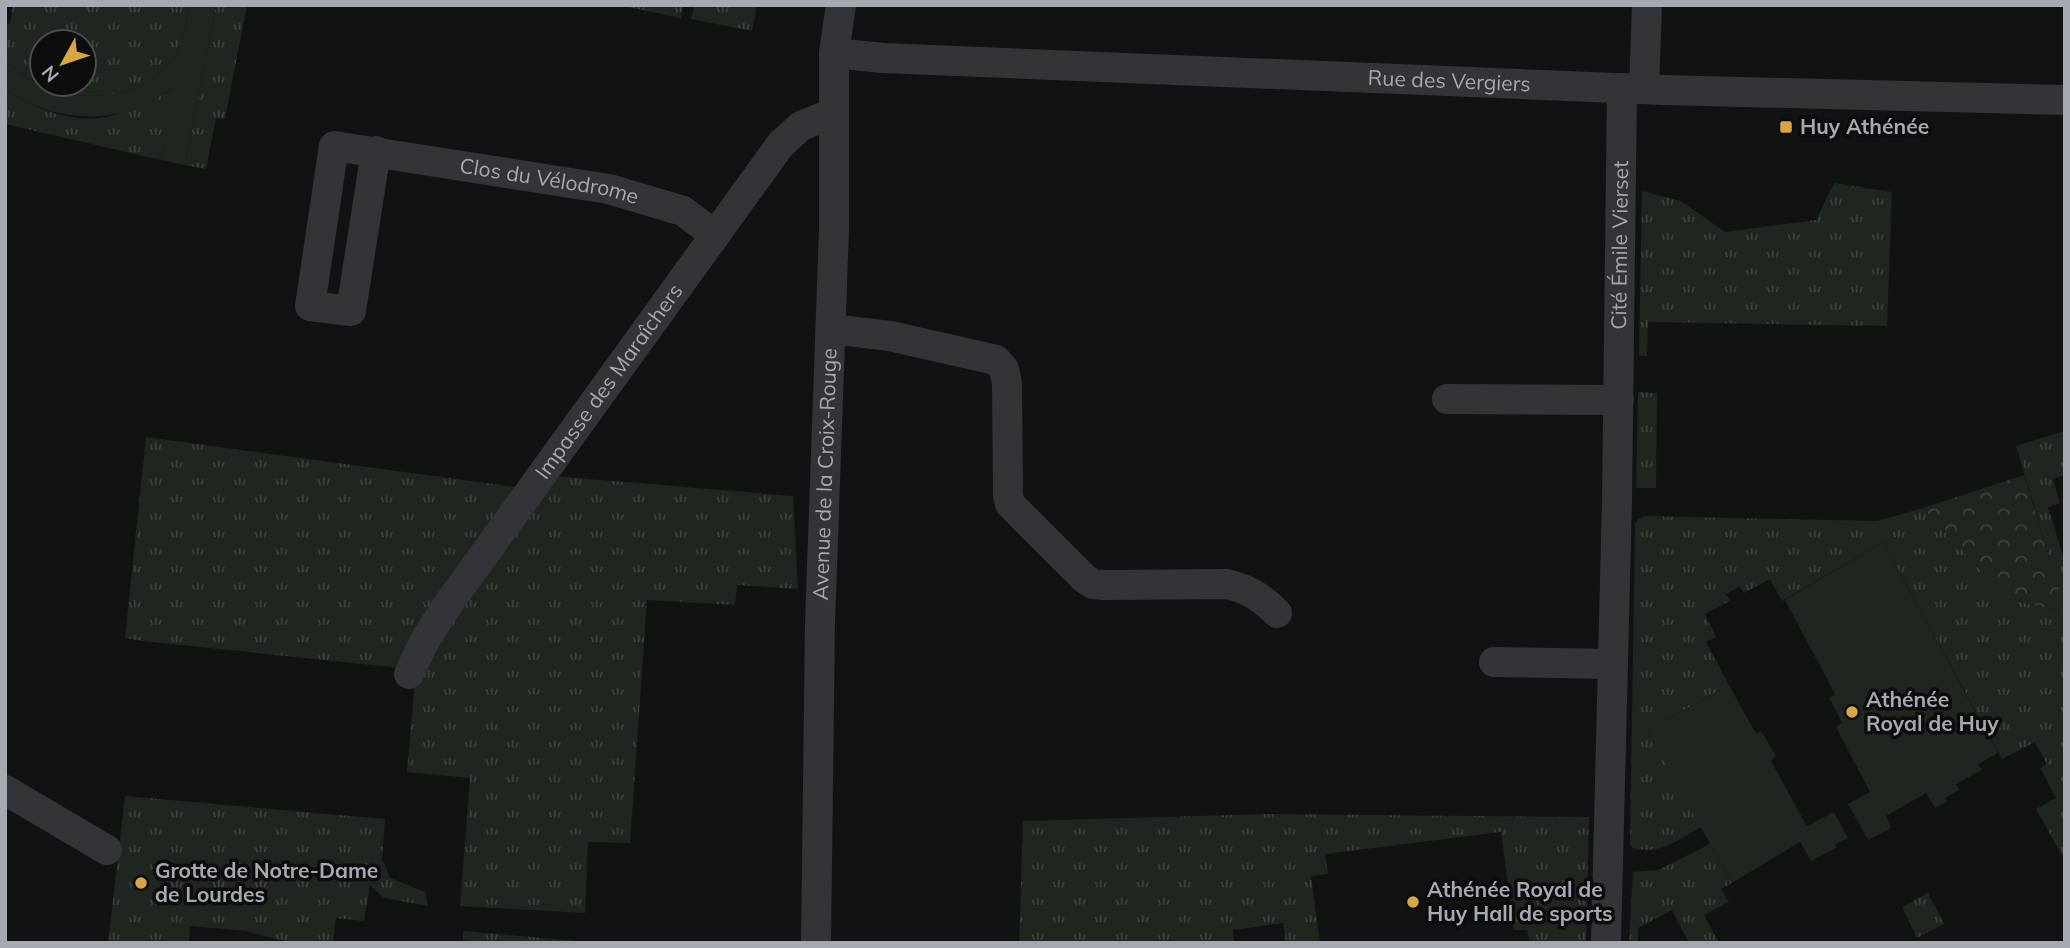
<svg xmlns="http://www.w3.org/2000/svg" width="2070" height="948" viewBox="0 0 2070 948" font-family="Mulish,sans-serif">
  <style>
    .grass { fill: url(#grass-tufts); fill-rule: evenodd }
    .forest { fill: url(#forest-crowns) }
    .park { fill: #1f251f }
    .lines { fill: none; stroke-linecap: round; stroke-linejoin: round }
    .minor { stroke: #333438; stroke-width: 30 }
    .poi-dot { fill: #d9a644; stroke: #0d0d0e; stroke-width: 2.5 }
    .labels { text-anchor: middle; stroke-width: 7; stroke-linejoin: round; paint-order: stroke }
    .street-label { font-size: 21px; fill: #a5a9b2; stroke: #0d0d0e }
    .poi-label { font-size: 21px; font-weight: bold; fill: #a5a9b2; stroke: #0d0d0e; text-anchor: start }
  </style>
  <defs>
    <pattern id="grass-tufts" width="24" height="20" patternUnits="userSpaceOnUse" patternTransform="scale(1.75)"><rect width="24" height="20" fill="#1f251f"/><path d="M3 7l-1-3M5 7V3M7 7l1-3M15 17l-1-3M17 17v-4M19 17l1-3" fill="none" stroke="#3d423d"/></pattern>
    <pattern id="forest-crowns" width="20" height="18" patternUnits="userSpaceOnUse" patternTransform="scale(1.75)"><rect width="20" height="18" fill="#1f251f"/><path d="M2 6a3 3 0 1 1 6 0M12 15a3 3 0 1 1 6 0" fill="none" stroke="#3d423d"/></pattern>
  </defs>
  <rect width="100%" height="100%" fill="#121213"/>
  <!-- grass -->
  <g class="grass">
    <path d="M13,5h176c-3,16 -4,33 -12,47 -38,61 -127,53 -172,8v-37l5,1zM42,42h42v42h-42z"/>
    <polygon points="216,5 247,5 225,119 216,118 206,169 185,165"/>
    <polygon points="618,5 683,5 681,18"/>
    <polygon points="694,5 757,5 752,31 691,19"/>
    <path d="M175,86l-14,74 -156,-36v-35c28,20 71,36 105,27 19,-5 39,-16 57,-23z"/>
    <polygon points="1834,183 1892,192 1887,326 1648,322 1647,356 1639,356 1642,191 1681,201 1725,232 1816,220"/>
    <polygon points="1638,392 1657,393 1656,488 1636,488"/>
    <polygon points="2065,431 2065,475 2053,479 2060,503 2048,507 2065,563 2065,611 2016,446"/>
    <polygon points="146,437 515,487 400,668 143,641 125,638"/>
    <polygon points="553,476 793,496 798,589 737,585 735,605 647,600 630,843 588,842 585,913 460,906 470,778 407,772 415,680 443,628"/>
    <path d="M1923,508l85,91 57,13v249l-29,-52 20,-11 -16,-30 7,-4 -12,-22 -33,17 -119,-217 -101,59 -12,-22 -26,14 -4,-7 -14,8 4,7 -25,13 11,23 -10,5 23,43 -82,46 54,96c-25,14 -40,28 -69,21l-2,-3 5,-321 3,-5 6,-3 233,5z"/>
    <polygon points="125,796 385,819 382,859 390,878 425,892 428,906 384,898 370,885 364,921 336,918 333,943 300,943 274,939 246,931 190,926 189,943 108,943"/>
    <polygon points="1269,814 1589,817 1586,943 1530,943 1527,930 1514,930 1501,832 1325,854 1328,874 1311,876 1320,943 1286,943 1283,923 1233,930 1234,943 1019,943 1023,821"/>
    <polygon points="1710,844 1732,883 1721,889 1729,902 1704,915 1719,943 1689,943 1672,910 1638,928 1638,943 1629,943 1633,872 1658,870"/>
    <polygon points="1928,893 1944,924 1917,938 1902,907"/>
    <polygon points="463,931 589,942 591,943 482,943 463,940"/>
  </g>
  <!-- forest -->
  <polygon class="forest" points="2024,475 2065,610 2065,612 2008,599 1923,508"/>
  <!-- park -->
  <g class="park">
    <path d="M189,5h27l-31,160 -24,-5 13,-73c-49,39 -118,39 -169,2v-29c45,46 135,52 172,-8 8,-14 9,-31 12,-47z"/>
    <polygon points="1883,542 1998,753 1978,764 1982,770 1956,784 1959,790 1945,798 1947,802 1935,808 1926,793 1886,816 1891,828 1868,840 1848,804 1870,792 1836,727 1842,723 1829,698 1835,694 1785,600"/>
    <polygon points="1729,685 1756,734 1761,731 1776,756 1771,761 1807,826 1834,812 1848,838 1835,844 1836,848 1811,861 1800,842 1732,883 1647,731"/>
  </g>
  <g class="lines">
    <!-- minor -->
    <g class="minor">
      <path id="s1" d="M834,53l49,5 781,32 401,10"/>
      <polyline points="1644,89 1647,5"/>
      <path id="s2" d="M376,151l-25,160 -41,-5 24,-160 275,43 74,22 32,24"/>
      <path d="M831,329l59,7 106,24 8,9 3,14 1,112 2,9 74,74 9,6 11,1 123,-1c21,5 34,13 50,29"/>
      <polyline points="1447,399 1619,400"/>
      <polyline points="1494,662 1613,664"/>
      <path id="s3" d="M409,674l15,-32 20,-32 337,-466 20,-18 32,-13"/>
      <polyline points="5,790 107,850"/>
      <path id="s4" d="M816,943l4,-320 14,-394v-176l7,-48"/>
      <path id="s5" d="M1606,943l11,-443 5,-412"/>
    </g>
  </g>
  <!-- markers -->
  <g class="poi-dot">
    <rect x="1779" y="120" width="14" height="14" rx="3.5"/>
    <circle cx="1852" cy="712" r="7"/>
    <circle cx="141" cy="883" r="7"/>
    <circle cx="1413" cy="902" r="7"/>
  </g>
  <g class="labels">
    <!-- street labels -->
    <g class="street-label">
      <text dy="7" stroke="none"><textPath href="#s1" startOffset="616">Rue des Vergiers</textPath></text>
      <text dy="7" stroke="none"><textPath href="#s2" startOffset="583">Clos du Vélodrome</textPath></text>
      <text dy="7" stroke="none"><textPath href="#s5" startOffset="698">Cité Émile Vierset</textPath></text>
      <text dy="7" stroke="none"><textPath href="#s3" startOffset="355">Impasse des Maraîchers</textPath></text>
      <text dy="7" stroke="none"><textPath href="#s4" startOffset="469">Avenue de la Croix-Rouge</textPath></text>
    </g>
    <!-- poi labels -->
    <g class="poi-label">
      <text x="1800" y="134">Huy Athénée</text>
      <text x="1866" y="707">Athénée<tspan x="1866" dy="24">Royal de Huy</tspan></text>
      <text x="155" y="878">Grotte de Notre-Dame<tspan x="155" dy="24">de Lourdes</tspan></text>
      <text x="1427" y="897">Athénée Royal de<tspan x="1427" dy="24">Huy Hall de sports</tspan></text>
    </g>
  </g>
  <!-- border -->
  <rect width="2070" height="948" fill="none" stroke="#a5a9b2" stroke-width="14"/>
  <!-- north arrow -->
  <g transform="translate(63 63) rotate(230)"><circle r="33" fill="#0d0d0e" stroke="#4a4b50" stroke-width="2"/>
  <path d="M0-5L12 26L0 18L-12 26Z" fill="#d9a644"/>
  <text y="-10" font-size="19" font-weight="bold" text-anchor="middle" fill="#a5a9b2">N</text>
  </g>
</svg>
